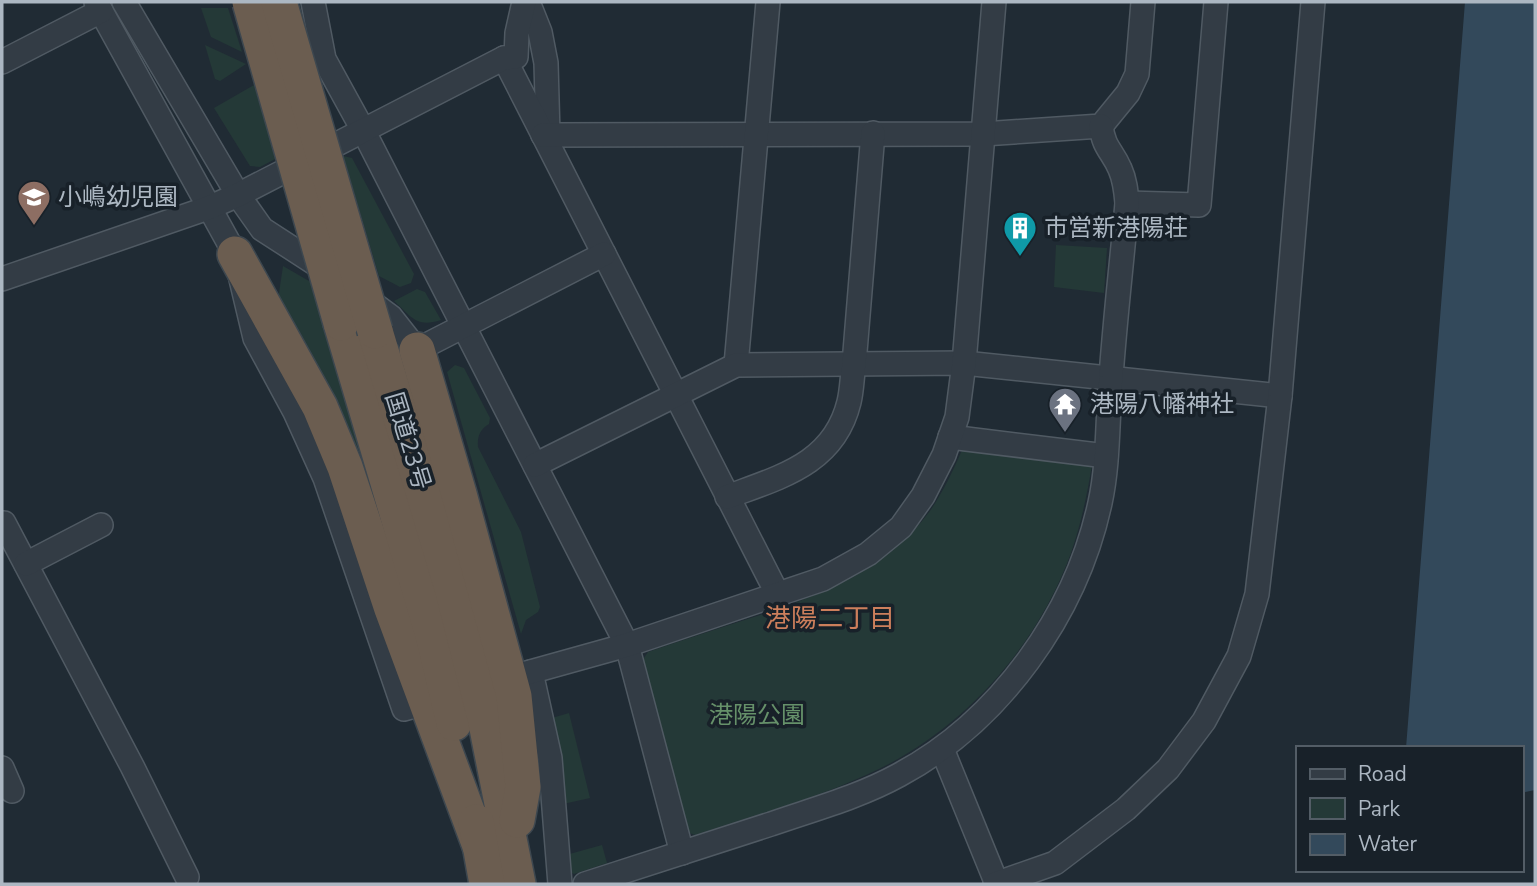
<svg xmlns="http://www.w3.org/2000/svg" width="1537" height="886" viewBox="0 0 1537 886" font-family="'Nunito Sans','Noto Sans JP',sans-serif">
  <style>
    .green { fill: #243937 }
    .water { fill: #33495b }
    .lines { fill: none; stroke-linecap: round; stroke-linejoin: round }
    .minor-casing { stroke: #505a63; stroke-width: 26 }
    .highway-casing { stroke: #3d474f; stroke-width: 38 }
    .minor { stroke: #333c45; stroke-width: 23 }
    .highway { stroke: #6b5d50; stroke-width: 35 }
    .highway-bridge-casing { stroke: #3d474f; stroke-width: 38; stroke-linecap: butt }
    .highway-bridge { stroke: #6b5d50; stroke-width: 35 }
    .labels { text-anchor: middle; stroke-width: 7; stroke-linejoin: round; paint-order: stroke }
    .poi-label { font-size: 24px; fill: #acb7c2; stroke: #182129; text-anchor: start }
    .street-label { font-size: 24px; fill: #acb7c2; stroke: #182129 }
    .park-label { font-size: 24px; fill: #66916a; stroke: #182129 }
    .neighbourhood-label { font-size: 26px; fill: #cd7f5c; stroke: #182129 }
  </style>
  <rect width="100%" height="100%" fill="#202b34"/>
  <!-- green -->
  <g class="green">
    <polygon points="201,8 228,8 242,52 211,37"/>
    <polygon points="205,45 246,64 220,81 215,79"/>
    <polygon points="254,85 277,158 260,167 250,166 214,108"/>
    <polygon points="343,156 352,158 414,274 411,283 400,287 379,276"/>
    <polygon points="1056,245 1107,248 1104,293 1054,287"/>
    <polygon points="283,266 316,285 375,488 370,489 278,300"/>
    <path d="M417,289l8,3 16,28c-25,8 -29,-3 -47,-19z"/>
    <path d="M455,365l9,3 26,50 -1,6c-9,5 -12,13 -11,23l43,85 19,75 -2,5 -12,8 -5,14 -74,-262z"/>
    <path d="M962,450l130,15c-5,30 -11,59 -21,88 -35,96 -111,181 -205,222 -55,25 -114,41 -171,60l-8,-3 -45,-171 6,-9c35,-12 71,-24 106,-35 69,-23 131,-45 176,-106 13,-19 23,-40 32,-61z"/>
    <polygon points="569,713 590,798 563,804 552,718"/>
    <polygon points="602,845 607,863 574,874 566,869 566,855"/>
  </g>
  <!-- water -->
  <polygon class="water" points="1465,2 1535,2 1535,790 1521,793 1521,748 1406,748"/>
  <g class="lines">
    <defs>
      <g id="minor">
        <polyline points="96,2 235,254 255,338 295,412 325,478 404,709 411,707"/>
        <polyline points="124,2 238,195 262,229 330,273"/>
        <polyline points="313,2 324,59 363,130 627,645 682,853"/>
        <polyline points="528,2 540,32 546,63 548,135"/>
        <polyline points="504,58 778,595"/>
        <polyline points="2,62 101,11"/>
        <polyline points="543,135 983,134 1101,126 1128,93 1137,74 1143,2"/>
        <polyline points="1127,203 1199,205 1216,2"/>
        <polyline points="2,279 208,208 238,195 504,58 516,57 517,33 524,2"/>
        <polyline points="364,297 391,317 417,350 604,254"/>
        <polyline points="736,365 768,2"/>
        <polyline points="950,437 1106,456"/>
        <polyline points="535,465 736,365 964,363 1280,396"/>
        <path d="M727,497c53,-20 107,-33 122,-95 3,-12 3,-26 5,-38l19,-231"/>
        <polyline points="2,524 4,523 132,766 187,877"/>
        <polyline points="26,564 101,525"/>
        <polyline points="531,672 550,758 560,884"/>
        <polyline points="523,674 627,645 823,579 868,554 901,527 923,496 944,455 957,417 964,363 994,2"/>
        <polyline points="942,749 997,884"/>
        <polyline points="2,768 12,791"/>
        <path d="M585,884c62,-20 124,-40 186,-60 43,-15 88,-27 128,-49 101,-54 177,-161 201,-272 9,-41 7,-84 11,-126 4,-58 11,-116 16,-174 -1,-12 -2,-23 -7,-34 -8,-19 -16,-20 -19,-43"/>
        <polyline points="995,884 1055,863 1126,809 1168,769 1204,721 1239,656 1257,594 1280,396 1313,2"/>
      </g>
      <g id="highway">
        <polyline points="235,254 320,407 345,467 392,609 480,846"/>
        <polyline points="341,323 433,635 454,723"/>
        <polyline points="375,331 452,588 485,718 518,884"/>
        <polyline points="417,350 459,494 514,696 523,787 517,820"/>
        <polyline points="476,822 487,884"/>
      </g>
    </defs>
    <!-- minor casing -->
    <use href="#minor" class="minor-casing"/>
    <!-- highway casing -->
    <use href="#highway" class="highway-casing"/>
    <!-- minor -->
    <use href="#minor" class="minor"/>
    <!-- highway -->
    <use href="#highway" class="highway"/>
    <defs>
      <g id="highway-bridge">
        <polyline points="250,2 341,323"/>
        <polyline points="279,2 375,331"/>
      </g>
    </defs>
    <!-- highway-bridge casing -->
    <use href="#highway-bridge" class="highway-bridge-casing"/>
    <!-- highway-bridge -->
    <use href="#highway-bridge" class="highway-bridge"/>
  </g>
  <!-- icons -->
  <defs>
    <symbol id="school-pin" viewBox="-11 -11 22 30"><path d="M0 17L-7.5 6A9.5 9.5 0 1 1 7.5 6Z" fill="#8d6e63" stroke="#182129"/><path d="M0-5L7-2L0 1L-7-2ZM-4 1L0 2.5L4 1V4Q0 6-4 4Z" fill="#fff"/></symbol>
    <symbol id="building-pin" viewBox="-11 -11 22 30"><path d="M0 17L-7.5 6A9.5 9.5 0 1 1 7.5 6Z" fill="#0f9aa8" stroke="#182129"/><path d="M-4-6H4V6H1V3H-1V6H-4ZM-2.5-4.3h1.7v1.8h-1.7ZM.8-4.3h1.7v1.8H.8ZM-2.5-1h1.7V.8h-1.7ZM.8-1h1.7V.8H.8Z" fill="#fff"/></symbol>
    <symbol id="temple-pin" viewBox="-11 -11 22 30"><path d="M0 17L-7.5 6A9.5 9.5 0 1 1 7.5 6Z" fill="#6b7280" stroke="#182129"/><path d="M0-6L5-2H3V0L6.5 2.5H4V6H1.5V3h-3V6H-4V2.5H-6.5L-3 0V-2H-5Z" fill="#fff"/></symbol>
  </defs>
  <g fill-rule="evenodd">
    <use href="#school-pin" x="15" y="178" width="38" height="52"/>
    <use href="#building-pin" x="1001" y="209" width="38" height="52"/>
    <use href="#temple-pin" x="1046" y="385" width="38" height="52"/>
  </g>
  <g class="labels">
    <!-- poi labels -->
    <g class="poi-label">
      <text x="58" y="205">小嶋幼児園</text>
      <text x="1044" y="236">市営新港陽荘</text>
      <text x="1090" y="412">港陽八幡神社</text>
    </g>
    <!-- street labels -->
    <g class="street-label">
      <text transform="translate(408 441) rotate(73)" y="8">国道23号</text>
    </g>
    <!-- park labels -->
    <g class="park-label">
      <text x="757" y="723">港陽公園</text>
    </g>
    <!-- neighbourhood labels -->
    <g class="neighbourhood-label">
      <text x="830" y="627">港陽二丁目</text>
    </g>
  </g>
  <!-- border -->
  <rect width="1537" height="886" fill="none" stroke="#acb7c2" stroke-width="7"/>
  <!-- legend -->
  <rect x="1296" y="746" width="228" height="126" fill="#182129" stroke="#535d66" stroke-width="2"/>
  <rect x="1310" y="769" width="35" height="10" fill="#333c45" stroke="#535d66" stroke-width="2"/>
  <text x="1358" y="781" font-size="21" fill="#acb7c2">Road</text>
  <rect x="1310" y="798" width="35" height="21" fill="#243937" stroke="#535d66" stroke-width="2"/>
  <text x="1358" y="816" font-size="21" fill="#acb7c2">Park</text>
  <rect x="1310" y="834" width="35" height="21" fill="#33495b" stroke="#535d66" stroke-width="2"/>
  <text x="1358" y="851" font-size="21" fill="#acb7c2">Water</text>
</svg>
